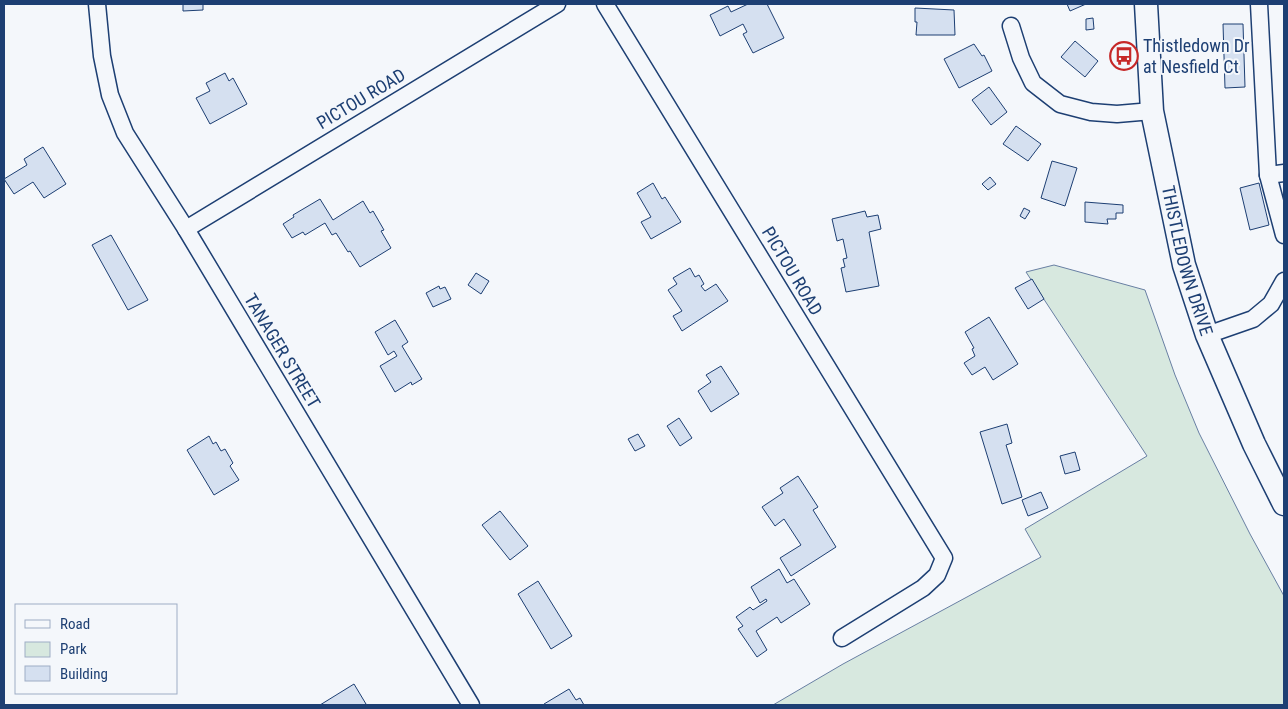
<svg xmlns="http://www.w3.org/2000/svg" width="1288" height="709" viewBox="0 0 1288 709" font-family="'Roboto Condensed',sans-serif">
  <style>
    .green { fill: #d7e8df; stroke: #687fa3 }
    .building { fill: #d5e0f0; stroke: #1d3f73 }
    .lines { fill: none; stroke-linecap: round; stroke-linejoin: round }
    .street-casing { stroke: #1d3f73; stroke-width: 19 }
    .secondary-casing { stroke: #1d3f73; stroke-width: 25 }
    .street { stroke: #f4f7fb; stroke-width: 16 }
    .secondary { stroke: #f4f7fb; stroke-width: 22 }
    .labels { text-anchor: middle; stroke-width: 4; stroke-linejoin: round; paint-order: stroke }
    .poi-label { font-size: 18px; fill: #1d3f73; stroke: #f4f7fb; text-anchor: start }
    .street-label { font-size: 18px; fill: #1d3f73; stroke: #f4f7fb }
  </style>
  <rect width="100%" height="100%" fill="#f4f7fb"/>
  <!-- green -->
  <polygon class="green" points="1054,265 1145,290 1175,375 1199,433 1250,534 1284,596 1284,705 773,705 843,664 1041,557 1025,529 1147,456 1026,272"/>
  <!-- building -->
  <g class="building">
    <polygon points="183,4 203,4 203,10 183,11"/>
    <polygon points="748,4 767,4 784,38 753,53 743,34 747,32 743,24 720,36 710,15 728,6 731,12"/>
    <polygon points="1067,4 1086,4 1070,11"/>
    <polygon points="915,8 954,10 955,35 916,35 917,22 915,22"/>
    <polygon points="1093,18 1094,29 1086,30 1086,19"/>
    <polygon points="1223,24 1243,24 1245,87 1225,88"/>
    <polygon points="1075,41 1098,61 1085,77 1061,57"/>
    <polygon points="974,44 982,56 984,55 992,71 959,88 944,59"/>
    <polygon points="225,73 229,81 233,78 247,104 210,124 196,98 210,91 206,83"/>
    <polygon points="989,87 1007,112 991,125 972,100"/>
    <polygon points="1016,126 1041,144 1028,161 1003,144"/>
    <polygon points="43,147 66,184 44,198 33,182 14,194 4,179 27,165 24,159"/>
    <polygon points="1052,161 1077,168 1065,206 1041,198"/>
    <polygon points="990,177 996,184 988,190 982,184"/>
    <polygon points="653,183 662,199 665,197 681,222 651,239 641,222 651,217 637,193"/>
    <polygon points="1259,183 1269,225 1250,230 1240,188"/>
    <polygon points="320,199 333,220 363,201 370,213 373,211 384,230 381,231 391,248 360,267 350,251 348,252 336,233 332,235 325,223 305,235 303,232 292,238 283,224 294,217 293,215"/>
    <polygon points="1085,202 1123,205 1123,213 1116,213 1116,219 1107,219 1108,224 1085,222"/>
    <polygon points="1024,208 1030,211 1025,219 1020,216"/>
    <polygon points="865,211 867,217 878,215 881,229 869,232 879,286 846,292 841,268 845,267 843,259 847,258 843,239 837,241 832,219"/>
    <polygon points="111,235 148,300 128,310 92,245"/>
    <polygon points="690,268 695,277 699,275 704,284 701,286 705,291 716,284 728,301 682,331 673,316 682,311 668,290 677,284 673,278"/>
    <polygon points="476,273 489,281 481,294 468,285"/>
    <polygon points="1032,279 1044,299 1028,309 1015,288"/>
    <polygon points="439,286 440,289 445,287 451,299 433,307 426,293"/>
    <polygon points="989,317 1018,364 993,380 985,367 972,375 964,363 975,356 972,349 974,348 965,332"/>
    <polygon points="395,320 408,342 402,346 422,379 412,385 411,382 395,392 380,366 397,356 394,351 388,355 375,332"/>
    <polygon points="721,366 739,394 711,412 698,391 711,382 706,375"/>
    <polygon points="679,418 692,438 680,446 667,426"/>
    <polygon points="1007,424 1012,443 1006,445 1022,497 1002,504 980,432"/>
    <polygon points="638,434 645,446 635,451 628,439"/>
    <polygon points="209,436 213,444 216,442 221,451 225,449 233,463 230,466 239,480 214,495 187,450"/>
    <polygon points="1075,452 1080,470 1065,474 1060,456"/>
    <polygon points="798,476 818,507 813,510 836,547 791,576 780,558 801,545 784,519 775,526 762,507 783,493 780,488"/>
    <polygon points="1041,492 1048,508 1028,516 1022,500"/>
    <polygon points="500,511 528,546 510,560 482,525"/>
    <polygon points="779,569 787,583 794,579 810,604 781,623 777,617 756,631 767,650 757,657 738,629 743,626 736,617 750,607 753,610 767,601 766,599 760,603 751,587"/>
    <polygon points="538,581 572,636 551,649 518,594"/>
    <polygon points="354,684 366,704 364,705 320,705"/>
    <polygon points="569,689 576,700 580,698 584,705 545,705 544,704"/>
  </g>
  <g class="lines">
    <defs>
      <g id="street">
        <polyline points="97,4 102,56 110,95 125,133 186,229 471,705"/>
        <polyline points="605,4 944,558 937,575 923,588 842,638"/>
        <polyline points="1259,4 1268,175 1284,235"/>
        <polyline points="1011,26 1021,58 1033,83 1060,104 1091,112 1117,114 1152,111"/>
        <polyline points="1268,175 1284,173"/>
        <polyline points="186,229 557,4"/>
        <polyline points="1207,335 1253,319 1271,304 1284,281"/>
      </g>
      <g id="secondary">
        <path id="s1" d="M1146,4l6,107 32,154 23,70 47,109 30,60"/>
      </g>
    </defs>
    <!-- street casing -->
    <use href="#street" class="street-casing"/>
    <!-- secondary casing -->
    <use href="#secondary" class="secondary-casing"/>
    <!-- street -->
    <use href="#street" class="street"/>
    <!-- secondary -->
    <use href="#secondary" class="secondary"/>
  </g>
  <!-- icons -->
  <defs>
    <symbol id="bus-ring" viewBox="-11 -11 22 22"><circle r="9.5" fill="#f4f7fb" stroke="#c62828" stroke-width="1.5"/><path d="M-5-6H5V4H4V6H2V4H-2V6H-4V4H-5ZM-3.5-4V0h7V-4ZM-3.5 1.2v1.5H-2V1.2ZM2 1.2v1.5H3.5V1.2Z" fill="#c62828"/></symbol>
  </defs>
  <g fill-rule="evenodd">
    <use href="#bus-ring" x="1108" y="40" width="32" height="32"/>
  </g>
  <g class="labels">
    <!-- poi labels -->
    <g class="poi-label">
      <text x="1143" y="52">Thistledown Dr<tspan x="1143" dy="21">at Nesfield Ct</tspan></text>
    </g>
    <!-- street labels -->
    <g class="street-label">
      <text transform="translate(361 99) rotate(-31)" y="6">PICTOU ROAD</text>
      <text dy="6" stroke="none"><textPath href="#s1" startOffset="261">THISTLEDOWN DRIVE</textPath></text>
      <text transform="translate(792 271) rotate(59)" y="6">PICTOU ROAD</text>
      <text transform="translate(282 351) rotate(59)" y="6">TANAGER STREET</text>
    </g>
  </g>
  <!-- border -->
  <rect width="1288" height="709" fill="none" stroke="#1d3f73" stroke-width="10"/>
  <!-- legend -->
  <rect x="15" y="604" width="162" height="90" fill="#f4f7fb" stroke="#9eadc5"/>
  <rect x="25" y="620" width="25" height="8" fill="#f4f7fb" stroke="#9eadc5"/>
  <text x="60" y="629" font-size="15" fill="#1d3f73">Road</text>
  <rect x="25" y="642" width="25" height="15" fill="#d7e8df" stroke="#9eadc5"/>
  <text x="60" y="654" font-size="15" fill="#1d3f73">Park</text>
  <rect x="25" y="666" width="25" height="15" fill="#d5e0f0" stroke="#9eadc5"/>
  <text x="60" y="679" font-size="15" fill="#1d3f73">Building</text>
</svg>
